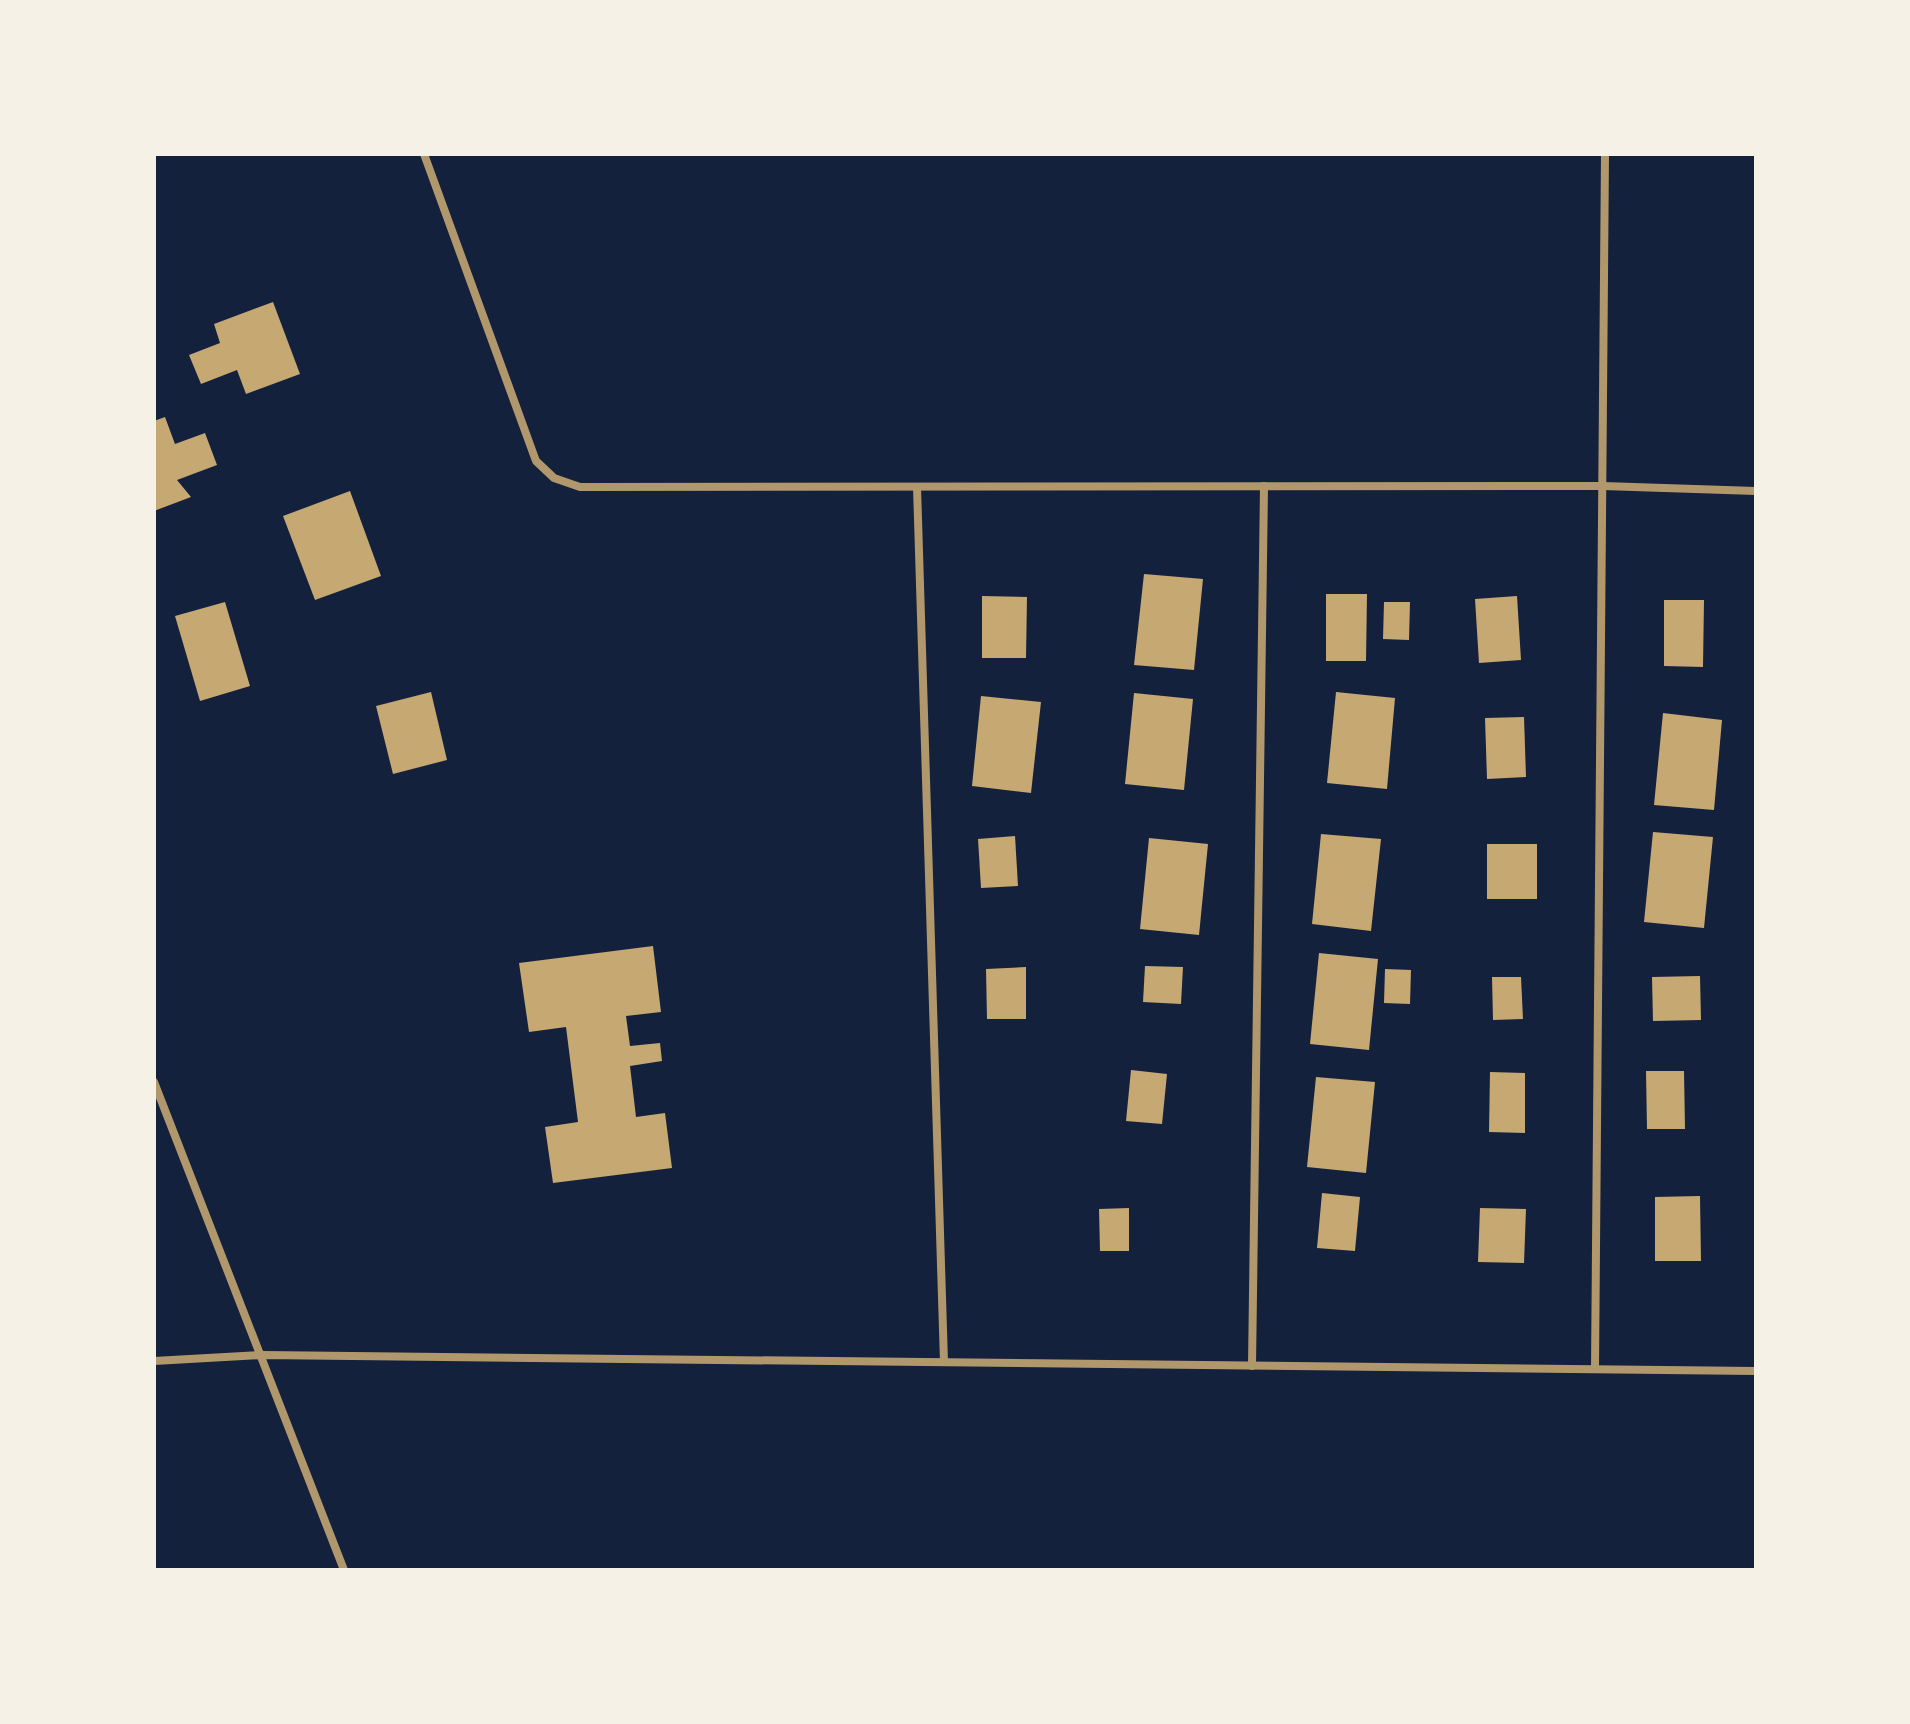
<svg xmlns="http://www.w3.org/2000/svg" width="1910" height="1724" viewBox="0 0 1910 1724" font-family="Overpass,sans-serif">
  <style>
    .building { fill: #c6a872 }
    .lines { fill: none; stroke-linecap: round; stroke-linejoin: round }
    .minor { stroke: #b1986c; stroke-width: 8 }
  </style>
  <rect width="100%" height="100%" fill="#14213d"/>
  <!-- building -->
  <g class="building">
    <polygon points="273,302 300,374 246,394 237,370 201,384 189,355 220,343 214,324"/>
    <polygon points="165,417 175,444 205,433 217,465 177,480 191,497 154,511 154,421"/>
    <polygon points="350,491 381,576 315,600 283,516"/>
    <polygon points="1144,574 1203,579 1194,670 1134,665"/>
    <polygon points="1326,594 1367,594 1366,661 1326,661"/>
    <polygon points="982,596 1027,597 1026,658 982,658"/>
    <polygon points="1517,596 1521,660 1479,663 1475,599"/>
    <polygon points="1664,600 1704,600 1703,667 1664,666"/>
    <polygon points="225,602 250,686 200,701 175,616"/>
    <polygon points="1384,602 1410,602 1409,640 1383,639"/>
    <polygon points="431,692 447,760 393,774 376,706"/>
    <polygon points="1336,692 1395,698 1387,789 1327,783"/>
    <polygon points="1134,693 1193,699 1184,790 1125,784"/>
    <polygon points="981,696 1041,702 1031,793 972,786"/>
    <polygon points="1663,713 1722,720 1714,810 1654,805"/>
    <polygon points="1524,717 1526,777 1487,779 1485,718"/>
    <polygon points="1653,832 1713,837 1704,928 1644,922"/>
    <polygon points="1321,834 1381,839 1371,931 1312,924"/>
    <polygon points="1015,836 1018,886 981,888 978,839"/>
    <polygon points="1149,838 1208,844 1199,935 1140,929"/>
    <rect x="1487" y="844" width="50" height="55"/>
    <polygon points="653,946 661,1012 626,1016 630,1046 660,1043 662,1061 630,1066 636,1117 665,1113 672,1168 553,1183 545,1127 578,1122 566,1027 529,1032 519,963"/>
    <polygon points="1319,953 1378,959 1369,1050 1310,1044"/>
    <polygon points="1145,966 1183,967 1181,1004 1143,1002"/>
    <polygon points="1026,967 1026,1019 987,1019 986,969"/>
    <polygon points="1385,969 1411,970 1410,1004 1384,1003"/>
    <polygon points="1700,976 1701,1020 1653,1021 1652,977"/>
    <polygon points="1492,977 1521,977 1523,1019 1493,1020"/>
    <polygon points="1131,1070 1167,1074 1162,1124 1126,1121"/>
    <polygon points="1646,1071 1684,1071 1685,1129 1647,1129"/>
    <polygon points="1490,1072 1525,1073 1525,1133 1489,1132"/>
    <polygon points="1316,1077 1375,1082 1366,1173 1307,1167"/>
    <polygon points="1322,1193 1360,1197 1355,1251 1317,1248"/>
    <polygon points="1700,1196 1701,1261 1655,1261 1655,1197"/>
    <polygon points="1129,1208 1129,1251 1100,1251 1099,1209"/>
    <polygon points="1480,1208 1526,1209 1524,1263 1478,1262"/>
  </g>
  <g class="lines">
    <!-- minor -->
    <g class="minor">
      <polyline points="424,154 536,461 554,478 580,487 1603,486 1756,491"/>
      <polyline points="917,487 944,1362"/>
      <polyline points="154,1082 344,1570"/>
      <polyline points="154,1361 262,1355 1756,1371"/>
      <polyline points="1252,1366 1264,486"/>
      <polyline points="1595,1369 1605,154"/>
    </g>
  </g>
  <!-- border -->
  <rect width="1910" height="1724" fill="none" stroke="#f6f1e7" stroke-width="312"/>
</svg>
